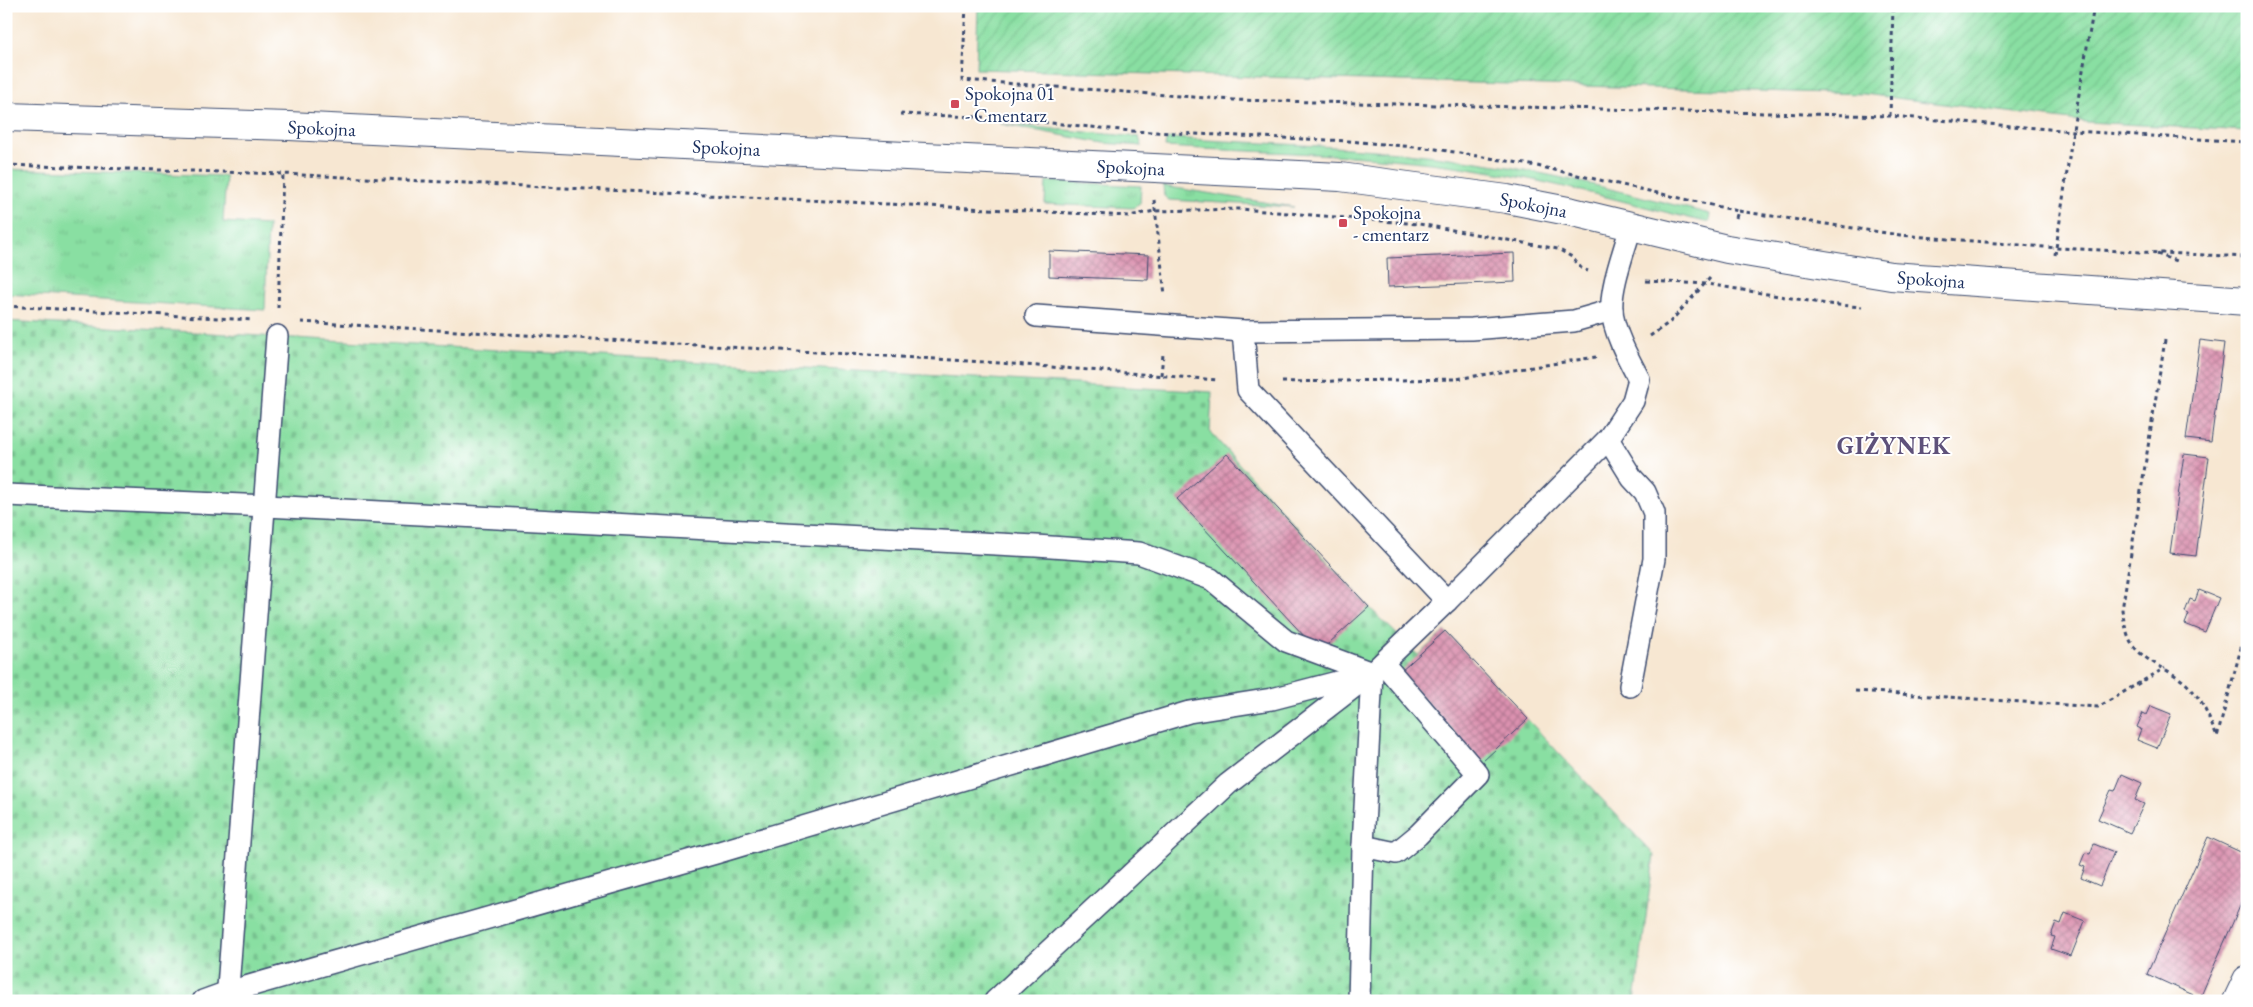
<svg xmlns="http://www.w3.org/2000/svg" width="2253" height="1007" viewBox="0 0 2253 1007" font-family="'EB Garamond',serif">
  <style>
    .grass { fill: url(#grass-tufts); stroke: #528780 }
    .cemetery { fill: url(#cemetery-stones); stroke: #528780 }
    .garden { fill: url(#garden-furrows); stroke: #528780 }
    .building { fill: url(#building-cross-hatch) }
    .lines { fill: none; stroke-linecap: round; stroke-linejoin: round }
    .service-casing { stroke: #3c4b6f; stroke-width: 24 }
    .minor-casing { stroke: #3c4b6f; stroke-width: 30 }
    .tertiary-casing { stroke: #3c4b6f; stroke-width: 30 }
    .path { stroke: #3c4b6f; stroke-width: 3; stroke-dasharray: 4 4; stroke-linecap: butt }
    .service { stroke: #fff; stroke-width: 21 }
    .minor { stroke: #fff; stroke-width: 28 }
    .tertiary { stroke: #fff; stroke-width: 28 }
    .poi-dot { fill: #d1495b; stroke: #fff; stroke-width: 2 }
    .labels { text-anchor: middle; stroke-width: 4; stroke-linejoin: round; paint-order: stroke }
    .poi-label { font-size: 19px; fill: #1b2f5e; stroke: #fff; text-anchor: start }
    .street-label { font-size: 19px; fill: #1b2f5e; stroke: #fff }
    .district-label { font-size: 24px; font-weight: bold; letter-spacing: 1px; fill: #5e517a; stroke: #fff }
  </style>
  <defs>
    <pattern id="grass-tufts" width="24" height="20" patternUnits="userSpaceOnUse" patternTransform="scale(1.25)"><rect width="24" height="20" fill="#89dfa2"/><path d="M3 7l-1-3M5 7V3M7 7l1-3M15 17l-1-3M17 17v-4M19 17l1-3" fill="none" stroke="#76c08e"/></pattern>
    <pattern id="cemetery-stones" width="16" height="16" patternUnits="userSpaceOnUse" patternTransform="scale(1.25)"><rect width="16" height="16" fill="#89dfa2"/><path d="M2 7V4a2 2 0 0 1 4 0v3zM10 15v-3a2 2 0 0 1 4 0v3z" fill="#76c08e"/></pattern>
    <pattern id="garden-furrows" width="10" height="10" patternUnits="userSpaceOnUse" patternTransform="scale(1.25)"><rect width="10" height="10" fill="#89dfa2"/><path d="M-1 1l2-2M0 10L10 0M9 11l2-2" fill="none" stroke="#76c08e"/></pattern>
    <pattern id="building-cross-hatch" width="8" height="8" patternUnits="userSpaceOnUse" patternTransform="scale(1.25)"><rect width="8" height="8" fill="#db91af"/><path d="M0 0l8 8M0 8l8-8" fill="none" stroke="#b17792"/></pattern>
  </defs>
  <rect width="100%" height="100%" fill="#fff"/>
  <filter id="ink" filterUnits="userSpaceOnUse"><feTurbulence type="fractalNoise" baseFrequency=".02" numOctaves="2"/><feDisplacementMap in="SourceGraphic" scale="10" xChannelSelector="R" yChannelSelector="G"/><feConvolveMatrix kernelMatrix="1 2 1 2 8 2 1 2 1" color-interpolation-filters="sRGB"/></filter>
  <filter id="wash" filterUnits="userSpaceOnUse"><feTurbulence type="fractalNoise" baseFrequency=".0096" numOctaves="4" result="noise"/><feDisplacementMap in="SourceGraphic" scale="20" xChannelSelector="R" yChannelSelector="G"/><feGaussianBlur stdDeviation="1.12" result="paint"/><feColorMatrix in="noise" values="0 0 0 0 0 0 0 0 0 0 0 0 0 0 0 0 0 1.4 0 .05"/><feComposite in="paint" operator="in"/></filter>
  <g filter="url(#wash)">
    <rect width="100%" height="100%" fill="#f7e7d2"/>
    <!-- grass -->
    <g class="grass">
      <polygon points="1001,124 1139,137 1142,146 1103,143"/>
      <path d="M1169,138c101,6 203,8 303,23 81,12 159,33 238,53l-1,7 -4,1c-78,-19 -157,-42 -237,-54 -100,-15 -203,-15 -303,-21l1,-6z"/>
      <polygon points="6,169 226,176 223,222 268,225 265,310 6,294"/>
      <polygon points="1046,181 1141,186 1140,204 1133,208 1045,204"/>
      <polygon points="1163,186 1294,207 1169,200 1164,196"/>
    </g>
    <!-- cemetery -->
    <polygon class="cemetery" points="6,321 1212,392 1210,432 1369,607 1418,655 1445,631 1654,855 1635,1001 6,1001"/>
    <!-- garden -->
    <polygon class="garden" points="978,6 2247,6 2247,131 2087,122 1864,94 976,69"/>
    <g id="blocks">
      <!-- building -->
      <g class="building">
        <polygon points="1049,251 1149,255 1148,280 1049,276"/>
        <polygon points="1514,253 1515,282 1388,287 1387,258"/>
        <polygon points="2200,340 2224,343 2211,442 2186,439"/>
        <polygon points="1227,454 1369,607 1319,652 1177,499"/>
        <polygon points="2184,454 2209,457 2196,556 2170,553"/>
        <polygon points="2199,590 2219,598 2205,632 2185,624 2189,614 2185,612 2190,599 2195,601"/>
        <polygon points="1445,631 1528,719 1482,762 1399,673"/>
        <polygon points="2151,706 2171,714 2157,748 2137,740 2141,729 2137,727 2143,713 2147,715"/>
        <polygon points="2122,774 2142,783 2135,800 2144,804 2130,833 2098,819 2111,790 2115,791"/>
        <polygon points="2208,837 2247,855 2247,890 2200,998 2147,974"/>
        <polygon points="2094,844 2114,852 2100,886 2081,878 2085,867 2080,865 2085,853 2090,854"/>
        <polygon points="2065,913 2085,921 2071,956 2051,949 2055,937 2051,936 2056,922 2061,924"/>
      </g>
    </g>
  </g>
  <g filter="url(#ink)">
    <use href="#blocks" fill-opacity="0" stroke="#3c4b6f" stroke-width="1"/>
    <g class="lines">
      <defs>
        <g id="service">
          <polyline points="1036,316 1243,331 1472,329 1574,321 1612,310"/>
          <path d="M1243,331l5,59 199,211 161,-162 25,-38 6,-22c-10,-19 -26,-48 -27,-69 -2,-23 13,-61 19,-84"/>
          <polyline points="1608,439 1632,478 1645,492 1654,513 1654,559 1630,686"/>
          <polyline points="6,495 266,506 1036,546 1139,553 1211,579 1286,641 1372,673"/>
          <polyline points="1363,846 1396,853 1418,835 1478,774 1383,663"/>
          <polyline points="203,1001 228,992 716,853 1189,712 1272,699 1372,673"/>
          <polyline points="227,1001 277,336"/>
          <polyline points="995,1001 1228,784 1372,673 1447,601"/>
          <polyline points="1359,1001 1363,846 1372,673"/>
        </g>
        <polyline id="minor" points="2237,1001 2247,980"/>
        <g id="tertiary">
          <path id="s1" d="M6,117l283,9 1051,51 167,22 66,13 154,37 164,27 356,25"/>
        </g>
      </defs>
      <!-- service casing -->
      <use href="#service" class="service-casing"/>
      <!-- minor casing -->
      <use href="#minor" class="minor-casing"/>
      <!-- tertiary casing -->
      <use href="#tertiary" class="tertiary-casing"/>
      <!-- path -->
      <g class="path">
        <polyline points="966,6 962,80 1234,100 1890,116 2073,131 2247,142"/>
        <polyline points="900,114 1001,118 1131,131 1349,141 1436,149 1537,166 1738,211"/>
        <polyline points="1890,116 1893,6"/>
        <polyline points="6,165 283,174 1129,216 1155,211 1240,209 1419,224 1558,249 1572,257 1581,268 1588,271"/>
        <polyline points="1154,200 1165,295"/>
        <polyline points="1736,218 1738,211 1900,235 2057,248 2247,257"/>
        <polyline points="2157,254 2179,262"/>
        <polyline points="2055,255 2074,123 2094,6"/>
        <polyline points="1646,281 1707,284 1827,304 1862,307"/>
        <polyline points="6,306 253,320"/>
        <polyline points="278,308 283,174"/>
        <polyline points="301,322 986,362 1218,380"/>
        <polyline points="1650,336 1670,322 1710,278"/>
        <path d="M2165,340l-43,270c3,14 5,32 17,42 16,15 38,20 53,38 12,13 18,31 25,47l30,-111"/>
        <polyline points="1161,375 1163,354"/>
        <polyline points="1282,382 1456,379 1596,357"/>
        <polyline points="1855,691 2098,707 2165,668"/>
      </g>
      <!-- service -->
      <use href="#service" class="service"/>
      <!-- minor -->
      <use href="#minor" class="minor"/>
      <!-- tertiary -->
      <use href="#tertiary" class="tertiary"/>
    </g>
  </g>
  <!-- markers -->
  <g class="poi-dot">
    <rect x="950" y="99" width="10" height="10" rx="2.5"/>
    <rect x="1338" y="218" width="10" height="10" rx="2.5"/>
  </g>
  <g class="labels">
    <!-- poi labels -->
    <g class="poi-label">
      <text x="965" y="100">Spokojna 01<tspan x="965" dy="22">- Cmentarz</tspan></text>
      <text x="1353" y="219">Spokojna<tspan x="1353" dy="22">- cmentarz</tspan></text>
    </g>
    <!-- street labels -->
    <g class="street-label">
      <text dy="7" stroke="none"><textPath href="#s1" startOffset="316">Spokojna</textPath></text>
      <text dy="7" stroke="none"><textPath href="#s1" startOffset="721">Spokojna</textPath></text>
      <text dy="7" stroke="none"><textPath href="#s1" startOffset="1126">Spokojna</textPath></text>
      <text dy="7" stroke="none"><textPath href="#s1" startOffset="1531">Spokojna</textPath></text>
      <text dy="7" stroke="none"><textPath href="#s1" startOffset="1936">Spokojna</textPath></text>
    </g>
    <!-- district labels -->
    <g class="district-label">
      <text x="1894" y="454">GIŻYNEK</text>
    </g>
  </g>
  <!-- margin -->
  <rect width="2253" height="1007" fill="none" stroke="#fff" stroke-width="25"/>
</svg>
